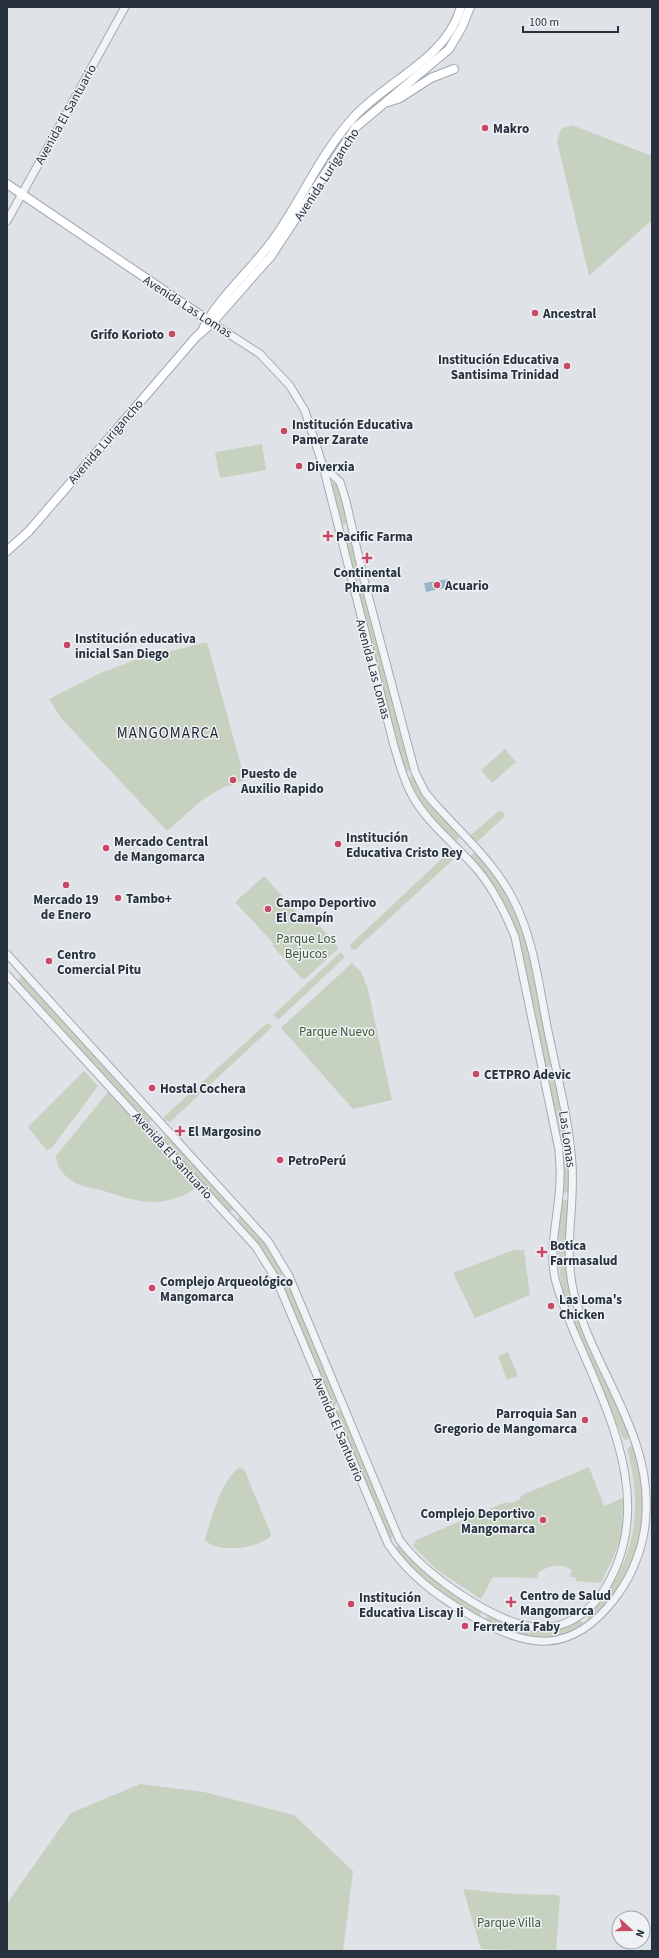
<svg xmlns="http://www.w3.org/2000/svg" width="659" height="1958" viewBox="0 0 659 1958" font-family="'Source Sans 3',sans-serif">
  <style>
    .green { fill: #c6d1c0 }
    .water { fill: #9bb4c6 }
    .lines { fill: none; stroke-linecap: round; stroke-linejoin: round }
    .minor-casing { stroke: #a4aab1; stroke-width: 9 }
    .major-casing { stroke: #9ea8b3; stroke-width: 10 }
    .minor { stroke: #f1f3f6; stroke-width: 7 }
    .major { stroke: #fff; stroke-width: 8 }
    .poi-dot { fill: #c84866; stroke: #eef2f5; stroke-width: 1.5 }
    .labels { text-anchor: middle; stroke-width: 3; stroke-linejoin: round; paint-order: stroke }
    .street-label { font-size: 13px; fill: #28323e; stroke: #eef2f5 }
    .poi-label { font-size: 13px; font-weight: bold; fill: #28323e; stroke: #eef2f5; text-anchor: start }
    .park-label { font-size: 13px; fill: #405936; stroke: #eef2f5 }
    .quarter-label { font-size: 15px; letter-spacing: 1px; fill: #1b232f; stroke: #eef2f5 }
  </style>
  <rect width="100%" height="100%" fill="#dfe3e7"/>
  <!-- green -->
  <g class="green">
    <polygon points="424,63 427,65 369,111 318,181 315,179 343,133 368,108"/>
    <polygon points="572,125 652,156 652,220 589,276 557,141 561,129"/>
    <polygon points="262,444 266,470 220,478 215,452"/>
    <polygon points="333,482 339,485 348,521 344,525 341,524 331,487"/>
    <polygon points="349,531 351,532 360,576 357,578 353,577 342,534"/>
    <polygon points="362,584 412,767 410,770 406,772 403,770 356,588 358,585"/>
    <polygon points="207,642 245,780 222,788 202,800 167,831 61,718 49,699 101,673 132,661"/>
    <polygon points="505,749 516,762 492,783 481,770"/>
    <path d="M413,777l47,58 -3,6 -3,-1c-10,-10 -48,-47 -45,-62z"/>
    <polygon points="499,811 504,812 504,817 477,842 473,842 471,835"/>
    <polygon points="450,851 456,857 355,950 352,950 350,945"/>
    <polygon points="474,852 477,853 488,866 504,888 518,915 526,939 552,1064 550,1067 545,1066 517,939 470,858"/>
    <polygon points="264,876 301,917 283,935 308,912 338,947 338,949 305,979 301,978 272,945 274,944 235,902"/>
    <polygon points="341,952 345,957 278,1020 273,1015"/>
    <polygon points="352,963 361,972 368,989 392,1100 353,1109 281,1028"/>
    <polygon points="22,975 153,1119 149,1123 147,1122 17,982"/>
    <polygon points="267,1023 272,1026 271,1028 170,1122 163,1120 165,1116"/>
    <polygon points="84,1071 98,1086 51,1149 46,1150 28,1127"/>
    <polygon points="552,1073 555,1075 570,1161 569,1192 564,1193 563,1189 547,1076 548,1074"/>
    <path d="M108,1092l88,96c-11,8 -24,12 -37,14 -20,1 -39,-6 -58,-12 -9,-2 -18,-3 -26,-7 -10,-6 -19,-16 -19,-27z"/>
    <polygon points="166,1134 234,1208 230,1212 226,1210 163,1139"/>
    <path d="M562,1200h6l1,2c-3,40 -6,62 5,101l-5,4 -2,-2c-12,-35 -9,-68 -5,-105z"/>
    <polygon points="240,1215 264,1240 284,1272 280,1277 276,1275 237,1221"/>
    <polygon points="514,1250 524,1250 530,1295 475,1318 453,1273"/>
    <polygon points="286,1281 289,1283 339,1401 334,1405 281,1285"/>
    <polygon points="575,1311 578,1312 630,1436 629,1439 626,1440 623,1439 571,1315 572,1312"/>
    <polygon points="508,1352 518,1376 507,1380 498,1356"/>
    <polygon points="341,1410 394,1534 391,1539 388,1537 336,1415 337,1411"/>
    <path d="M632,1445c8,6 7,20 9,29 6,53 -5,113 -52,146l-2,-4c6,-12 18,-20 25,-31 27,-44 28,-88 15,-136z"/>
    <path d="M589,1467l15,39 19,-8 -1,36 -8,22 -13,27 -25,-2v-4h-6l2,-7c-11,-7 -24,-5 -34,3l-1,5 -44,-1 -12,22 -44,-29 -24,-24 3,-6 90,-38 5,1 8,-3 3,-5z"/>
    <path d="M239,1468l5,1 27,65 -1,3c-13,11 -52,17 -65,3l1,-5c6,-18 16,-56 33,-67z"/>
    <path d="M398,1545l84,65 -2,6h-3c-32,-20 -57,-37 -82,-67z"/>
    <polygon points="487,1616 515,1627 534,1630 579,1619 584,1624 583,1626 560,1637 539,1638 501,1631 485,1620"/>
    <polygon points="140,1784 204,1792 294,1815 353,1871 343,1951 7,1951 7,1905 10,1899 71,1813"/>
    <polygon points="463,1889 513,1894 557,1895 560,1897 556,1951 481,1949"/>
  </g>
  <!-- water -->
  <polygon class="water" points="448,579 449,587 426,592 424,583"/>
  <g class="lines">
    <defs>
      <g id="minor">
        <polyline points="7,221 125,7"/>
        <path d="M7,954l261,287 21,35 110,263c24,34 92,82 134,88 28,4 51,-11 68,-32 58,-86 9,-179 -27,-263 -7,-18 -15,-36 -19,-54 -7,-33 5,-66 5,-100 1,-9 -1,-19 -1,-28l-44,-213c-10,-25 -21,-48 -39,-69 -21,-24 -49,-45 -64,-73 -9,-16 -13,-33 -18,-49l-71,-280 -18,-55 -15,-25 -30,-32 -48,-31"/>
        <path d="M7,975l249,272 21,34 111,263c21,31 48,51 80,70 58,35 103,43 148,-17 18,-24 29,-54 30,-84 5,-80 -53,-144 -72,-219 -11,-46 1,-84 -2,-130 -3,-45 -15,-89 -24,-133 -9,-44 -14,-92 -35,-132 -19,-37 -51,-65 -79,-96l-9,-11 -10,-20 -51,-192 -18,-79 -6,-19 -16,-15"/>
      </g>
      <g id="major">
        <polyline points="388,102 400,98 431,78 454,69"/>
        <polyline points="7,184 212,323"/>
        <path d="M203,329c17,-34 50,-60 72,-92 27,-38 46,-84 78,-119 34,-38 93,-58 108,-111"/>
        <polyline points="7,551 29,531 196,337 212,323 271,256 356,127 449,49 462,27 470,7"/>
      </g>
    </defs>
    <!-- minor casing -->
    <use href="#minor" class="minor-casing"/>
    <!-- major casing -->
    <use href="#major" class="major-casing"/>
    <!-- minor -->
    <use href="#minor" class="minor"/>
    <!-- major -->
    <use href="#major" class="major"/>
  </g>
  <!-- markers -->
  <g class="poi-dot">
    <circle cx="485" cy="128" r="4"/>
    <circle cx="535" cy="313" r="4"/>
    <circle cx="172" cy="334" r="4"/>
    <circle cx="567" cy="366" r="4"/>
    <circle cx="284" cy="431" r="4"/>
    <circle cx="299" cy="466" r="4"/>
    <path d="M326 530h4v4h4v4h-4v4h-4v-4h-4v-4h4z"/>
    <path d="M365 552h4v4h4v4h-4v4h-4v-4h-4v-4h4z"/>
    <circle cx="437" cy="585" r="4"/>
    <circle cx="67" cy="645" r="4"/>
    <circle cx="233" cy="780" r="4"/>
    <circle cx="338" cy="844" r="4"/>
    <circle cx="106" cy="848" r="4"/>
    <circle cx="66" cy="885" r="4"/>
    <circle cx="118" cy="898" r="4"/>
    <circle cx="268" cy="909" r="4"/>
    <circle cx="49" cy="961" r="4"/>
    <circle cx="476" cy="1074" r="4"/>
    <circle cx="152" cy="1088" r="4"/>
    <path d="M178 1125h4v4h4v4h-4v4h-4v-4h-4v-4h4z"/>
    <circle cx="280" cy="1160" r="4"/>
    <path d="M540 1246h4v4h4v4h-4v4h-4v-4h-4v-4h4z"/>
    <circle cx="152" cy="1288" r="4"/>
    <circle cx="551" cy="1306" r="4"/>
    <circle cx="585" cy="1420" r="4"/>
    <circle cx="543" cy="1520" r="4"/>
    <path d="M509 1596h4v4h4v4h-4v4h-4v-4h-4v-4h4z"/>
    <circle cx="351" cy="1604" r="4"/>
    <circle cx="465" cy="1626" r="4"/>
  </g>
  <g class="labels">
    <!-- street labels -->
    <g class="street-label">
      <text transform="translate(65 114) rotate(-61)" y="5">Avenida El Santuario</text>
      <text transform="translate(326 174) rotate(-57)" y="5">Avenida Lurigancho</text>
      <text transform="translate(188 306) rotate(33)" y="5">Avenida Las Lomas</text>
      <text transform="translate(105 441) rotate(-49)" y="5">Avenida Lurigancho</text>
      <text transform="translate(374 669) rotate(75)" y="5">Avenida Las Lomas</text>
      <text transform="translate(568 1139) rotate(82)" y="5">Las Lomas</text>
      <text transform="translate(173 1155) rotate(48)" y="5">Avenida El Santuario</text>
      <text transform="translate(339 1429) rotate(67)" y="5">Avenida El Santuario</text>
    </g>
    <!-- poi labels -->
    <g class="poi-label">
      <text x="493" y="133">Makro</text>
      <text x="543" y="318">Ancestral</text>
      <text x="164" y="339" text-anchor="end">Grifo Korioto</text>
      <text x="559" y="364" text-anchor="end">Institución Educativa<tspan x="559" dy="15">Santisima Trinidad</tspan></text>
      <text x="292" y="429">Institución Educativa<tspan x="292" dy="15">Pamer Zarate</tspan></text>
      <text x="307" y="471">Diverxia</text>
      <text x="336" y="541">Pacific Farma</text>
      <text x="367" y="577" text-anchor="middle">Continental<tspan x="367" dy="15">Pharma</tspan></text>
      <text x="445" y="590">Acuario</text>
      <text x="75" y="643">Institución educativa<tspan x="75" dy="15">inicial San Diego</tspan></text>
      <text x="241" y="778">Puesto de<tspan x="241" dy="15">Auxilio Rapido</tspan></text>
      <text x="346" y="842">Institución<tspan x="346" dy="15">Educativa Cristo Rey</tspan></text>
      <text x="114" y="846">Mercado Central<tspan x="114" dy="15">de Mangomarca</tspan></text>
      <text x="126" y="903">Tambo+</text>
      <text x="66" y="904" text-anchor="middle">Mercado 19<tspan x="66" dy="15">de Enero</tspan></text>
      <text x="276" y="907">Campo Deportivo<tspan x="276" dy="15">El Campín</tspan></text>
      <text x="57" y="959">Centro<tspan x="57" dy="15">Comercial Pitu</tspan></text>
      <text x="484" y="1079">CETPRO Adevic</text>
      <text x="160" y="1093">Hostal Cochera</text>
      <text x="188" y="1136">El Margosino</text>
      <text x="288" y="1165">PetroPerú</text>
      <text x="550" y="1250">Botica<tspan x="550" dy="15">Farmasalud</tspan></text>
      <text x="160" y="1286">Complejo Arqueológico<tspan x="160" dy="15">Mangomarca</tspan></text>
      <text x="559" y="1304">Las Loma's<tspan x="559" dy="15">Chicken</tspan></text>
      <text x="577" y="1418" text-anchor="end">Parroquia San<tspan x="577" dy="15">Gregorio de Mangomarca</tspan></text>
      <text x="535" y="1518" text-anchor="end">Complejo Deportivo<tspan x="535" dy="15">Mangomarca</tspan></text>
      <text x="520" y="1600">Centro de Salud<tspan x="520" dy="15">Mangomarca</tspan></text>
      <text x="359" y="1602">Institución<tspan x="359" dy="15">Educativa Liscay Ii</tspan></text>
      <text x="473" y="1631">Ferretería Faby</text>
    </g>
    <!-- park labels -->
    <g class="park-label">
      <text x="306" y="943">Parque Los<tspan x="306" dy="15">Bejucos</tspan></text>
      <text x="337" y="1036">Parque Nuevo</text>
      <text x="509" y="1927">Parque Villa</text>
    </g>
    <!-- quarter labels -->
    <g class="quarter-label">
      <text x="168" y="738">MANGOMARCA</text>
    </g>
  </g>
  <!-- border -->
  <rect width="659" height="1958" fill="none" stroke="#28323e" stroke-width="16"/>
  <!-- north arrow -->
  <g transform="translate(631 1930) rotate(111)"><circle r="19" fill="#eef2f5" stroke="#9fa5ac"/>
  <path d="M0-3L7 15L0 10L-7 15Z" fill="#c84866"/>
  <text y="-6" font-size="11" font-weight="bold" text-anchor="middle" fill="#28323e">N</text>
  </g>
  <!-- scale -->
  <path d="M523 26v6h95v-6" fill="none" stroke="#28323e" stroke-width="2"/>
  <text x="529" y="26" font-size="12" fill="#28323e" stroke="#eef2f5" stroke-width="3" paint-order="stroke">100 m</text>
</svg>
